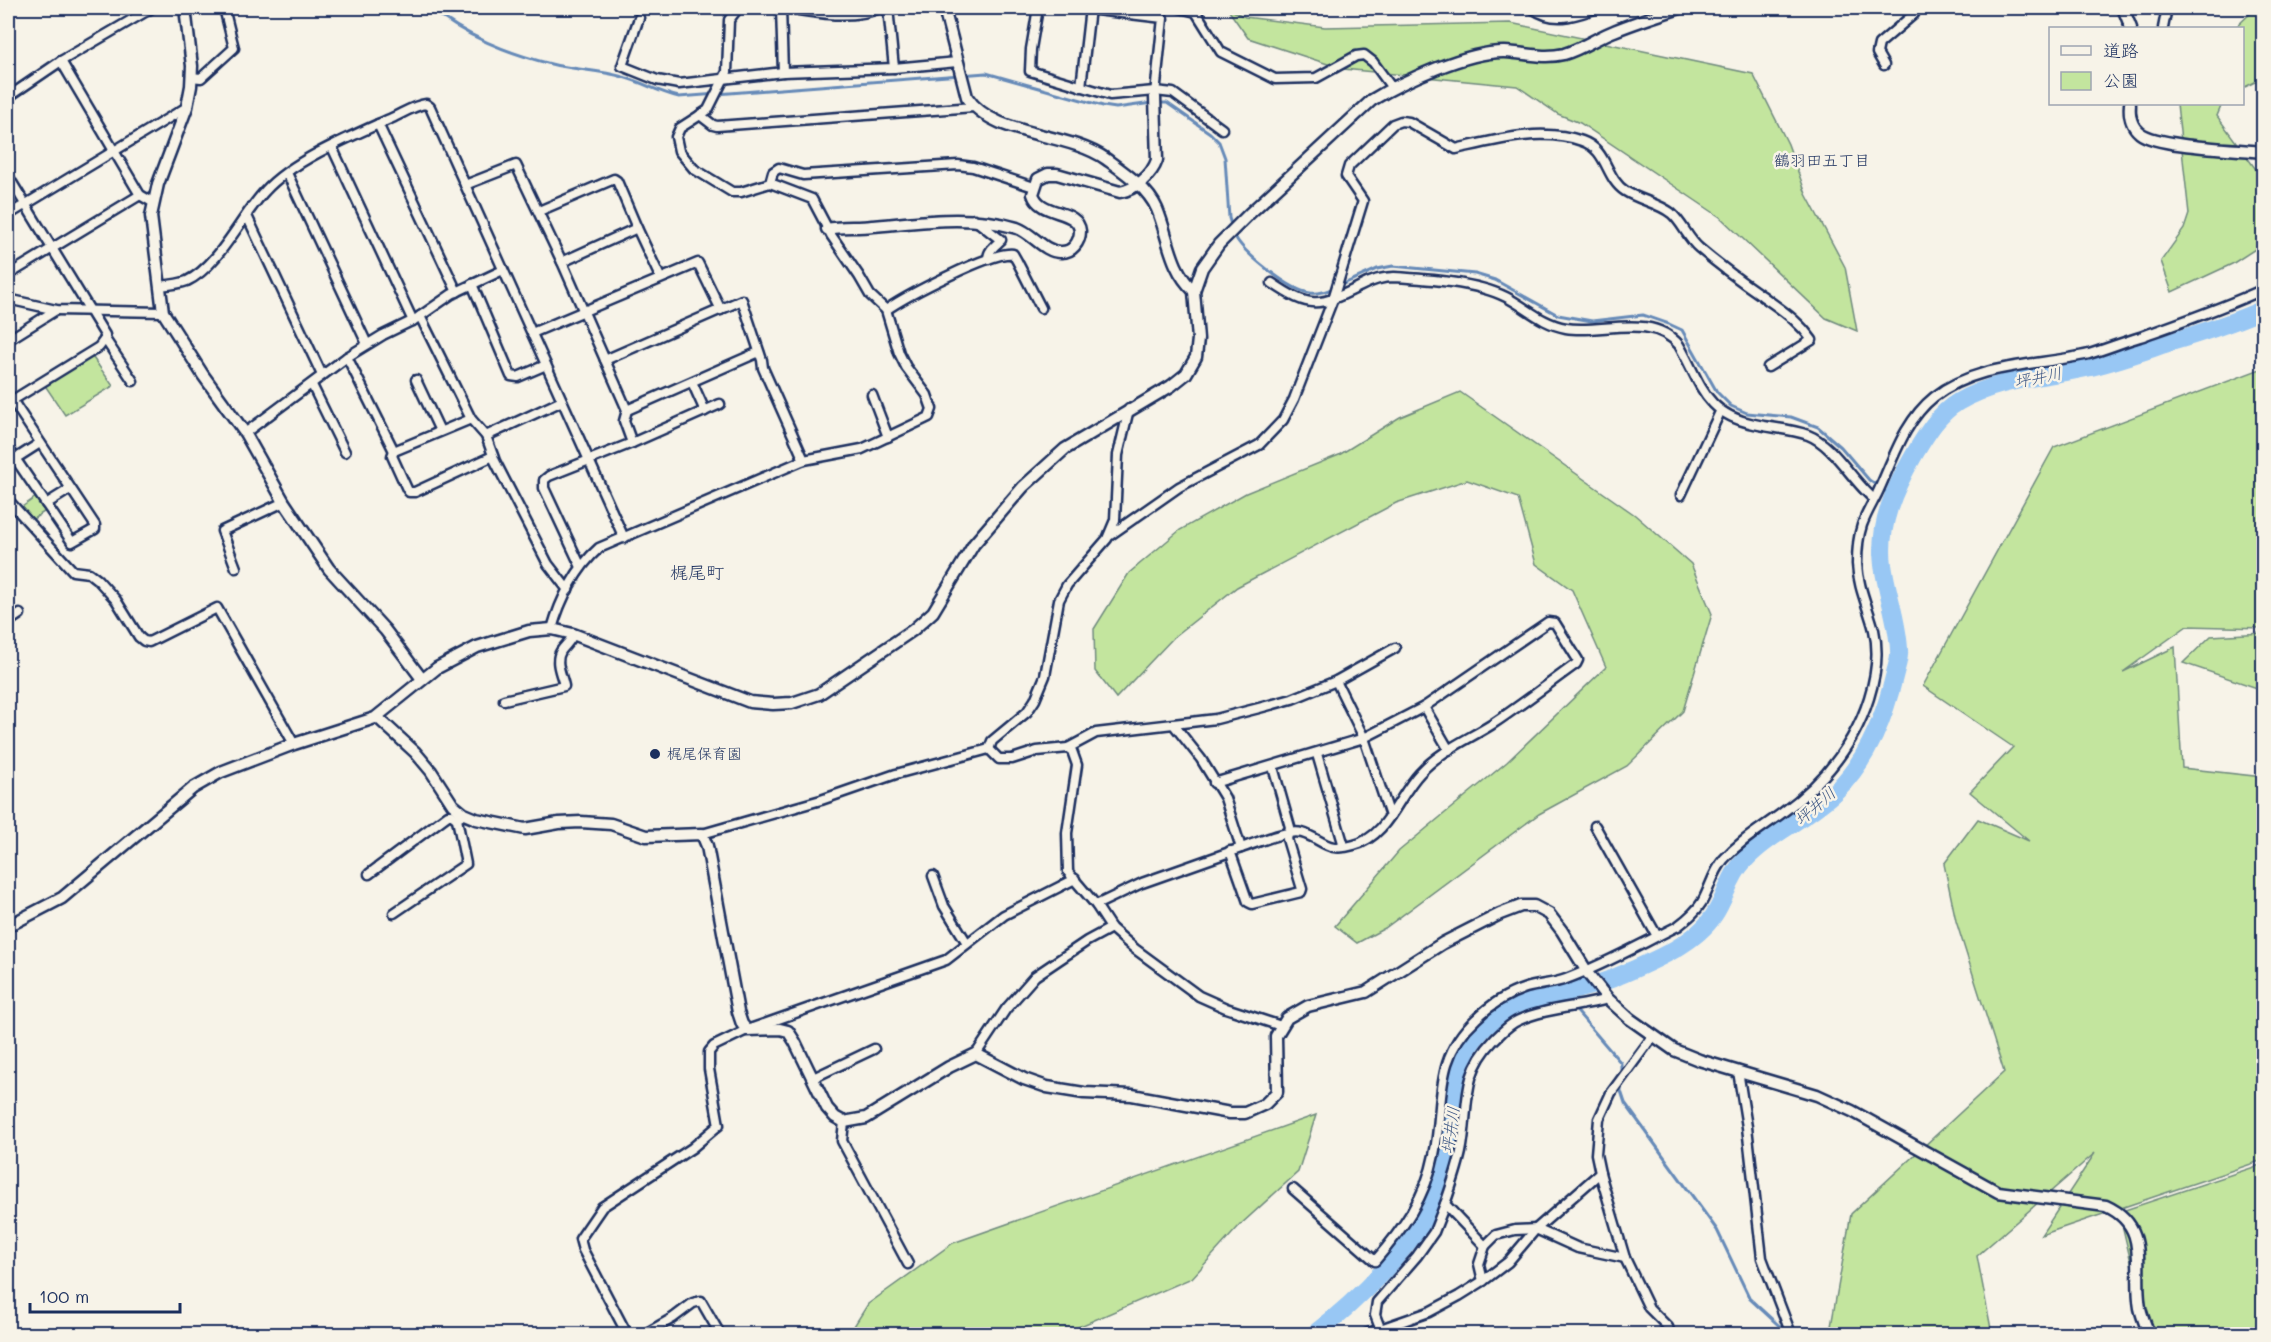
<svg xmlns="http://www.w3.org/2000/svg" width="2271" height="1342" viewBox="0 0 2271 1342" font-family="Mali,'Klee One',sans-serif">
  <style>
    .green { fill: #c3e59e; stroke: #6f8a7e; stroke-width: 1.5 }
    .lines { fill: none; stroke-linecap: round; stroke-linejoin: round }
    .stream { stroke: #668ab8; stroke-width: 3 }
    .river { stroke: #98c7f4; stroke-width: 18 }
    .minor-casing { stroke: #1b2f5e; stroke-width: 13 }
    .tertiary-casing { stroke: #1b2f5e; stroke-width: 15 }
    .minor { stroke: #f7f3e8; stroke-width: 8 }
    .tertiary { stroke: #f7f3e8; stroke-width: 10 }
    .poi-dot { fill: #1b2f5e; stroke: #f7f3e8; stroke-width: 2 }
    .labels { text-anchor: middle; stroke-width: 5; stroke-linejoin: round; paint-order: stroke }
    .poi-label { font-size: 15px; fill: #1b2f5e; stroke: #f7f3e8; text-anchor: start }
    .neighbourhood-label { font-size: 16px; fill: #1b2f5e; stroke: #f7f3e8 }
    .water-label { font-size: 16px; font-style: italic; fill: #3a5584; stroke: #f7f3e8 }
    .quarter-label { font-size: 18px; fill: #1b2f5e; stroke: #f7f3e8 }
  </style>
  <rect width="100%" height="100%" fill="#f7f3e8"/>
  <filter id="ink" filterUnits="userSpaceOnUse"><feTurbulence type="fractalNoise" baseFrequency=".0167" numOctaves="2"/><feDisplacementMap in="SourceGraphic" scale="12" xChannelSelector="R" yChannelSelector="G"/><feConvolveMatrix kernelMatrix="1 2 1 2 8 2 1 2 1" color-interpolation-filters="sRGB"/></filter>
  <g filter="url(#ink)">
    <!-- green -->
    <g class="green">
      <polygon points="1227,8 1245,17 1325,27 1510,23 1753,74 1788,144 1806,194 1845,267 1857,331 1826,318 1720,217 1580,123 1558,114 1517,86 1343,69 1248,38"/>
      <polygon points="2256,8 2263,8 2263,78 2243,88 2242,28 2235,28"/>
      <polygon points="2177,104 2222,104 2217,116 2263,179 2263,244 2232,264 2172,292 2161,261 2184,229 2189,214"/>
      <polygon points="91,355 113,386 65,415 44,384"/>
      <polygon points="2263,368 2263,628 2187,626 2123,672 2175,647 2182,768 2263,777 2263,1160 2041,1235 2095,1153 1977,1256 1992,1334 1832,1334 1830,1332 1851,1214 2004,1072 1956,921 1944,864 1978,819 2029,841 1970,792 2013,747 1923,686 2054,447"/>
      <polygon points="1460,392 1635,515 1691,564 1712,614 1683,711 1627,766 1539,814 1385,928 1357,943 1335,926 1399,851 1507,762 1606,667 1572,590 1536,564 1518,498 1467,480 1396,503 1237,587 1174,637 1116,698 1095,671 1094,629 1129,573 1180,530 1246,493 1339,455 1400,417"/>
      <polygon points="36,497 47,510 30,521 19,509"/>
      <polygon points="2263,633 2263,690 2183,663 2211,636"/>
      <polygon points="1316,1115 1298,1172 1240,1225 1192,1278 1062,1334 849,1334 868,1304 953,1243"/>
      <polygon points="2263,1164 2263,1334 2148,1333 2119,1212"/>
    </g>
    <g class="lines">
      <!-- stream -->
      <g class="stream">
        <path d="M431,8c31,27 79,46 120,56 23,6 49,6 72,13 19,5 35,15 56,20l307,-24 117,33 13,2 36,-5"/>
        <polyline points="1158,103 1167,103 1210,133 1219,142 1225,158 1229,218 1232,228"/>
        <path d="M1234,234c7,18 57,57 76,59 7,1 17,-2 23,-5"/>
        <polyline points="1339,286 1377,269 1393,266 1475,274 1495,280 1558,315 1592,321 1643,315 1669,324 1682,330 1717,392 1731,406 1747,413 1791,417 1818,427 1841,447 1869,480 1892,496"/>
        <polyline points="1562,994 1621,1063 1621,1075"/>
        <polyline points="1621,1084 1621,1091 1625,1103 1717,1230 1750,1299 1788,1334"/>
      </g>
      <!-- river -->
      <path class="river" d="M1314,1334c40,-30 103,-91 123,-139 5,-13 9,-31 12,-45 7,-39 -1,-78 26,-112 33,-43 96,-41 141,-61 32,-14 79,-32 98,-62 12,-17 15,-39 30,-54 27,-29 65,-43 93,-71 32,-32 48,-74 58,-117 2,-8 5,-16 4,-23 -1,-28 -12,-56 -16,-85 -5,-40 11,-76 31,-110 12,-20 24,-41 44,-53 41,-24 84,-24 128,-34 28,-6 55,-16 82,-25 33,-10 65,-20 96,-34"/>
      <defs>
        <g id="minor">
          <polyline points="781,8 783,72"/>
          <path d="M787,8c31,5 64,12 93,0"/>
          <polyline points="888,8 894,68"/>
          <polyline points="1038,8 1031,49 1030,71 1110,95 1155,91 1173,93 1222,129"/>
          <polyline points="1079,8 1163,18 1155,94"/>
          <polyline points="1180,8 1196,12 1221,52 1275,79 1316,78 1356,56 1364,55 1373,62 1392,88"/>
          <polyline points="639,18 622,66 657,80 679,84 783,72 894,68 957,62"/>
          <polyline points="2163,28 2167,8"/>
          <polyline points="61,61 140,195 154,203"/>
          <polyline points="1884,65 1877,53 1879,44 1914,14 1912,8"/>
          <polyline points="191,77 201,78 234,48 224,8"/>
          <polyline points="1081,87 1090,8"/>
          <polyline points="8,97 61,61 152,8"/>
          <polyline points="700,115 713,125 717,126 974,107"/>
          <polyline points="378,124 457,292"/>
          <polyline points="332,147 413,321"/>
          <polyline points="287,173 367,344"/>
          <polyline points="8,176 105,335 105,339 99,347 8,403"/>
          <polyline points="770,183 773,172 779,168 803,175 958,165 973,167 1034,187"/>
          <polyline points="465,185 516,165 562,262 637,228 617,181 614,179 539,211"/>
          <polyline points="8,215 187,107"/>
          <polyline points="247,216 322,375"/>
          <path d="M974,219l27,21c-6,6 -13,10 -13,19"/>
          <polyline points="637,228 660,277"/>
          <polyline points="562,262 627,410 624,421 632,443 549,476 544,480 544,488 581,567"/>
          <polyline points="8,275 140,195"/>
          <path d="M1272,283c38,26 47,24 87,4 11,-6 22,-10 35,-10 33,2 82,5 112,20 20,10 36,27 60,31 36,6 85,-16 113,17 22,38 25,69 75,79 17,4 38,5 54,11 26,10 44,46 66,64"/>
          <polyline points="472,284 511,376 518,377 546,365"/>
          <path d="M160,286c9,-1 19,-2 27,-5 32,-15 55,-66 78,-90 28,-31 89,-56 127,-73 11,-5 23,-13 34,-14l4,3 194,431"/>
          <polyline points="8,299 56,310 163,312"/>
          <path d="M886,310c20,-14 106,-59 127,-56l4,7 24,47"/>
          <polyline points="420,316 471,419 486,436 495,461 548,564 568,590"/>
          <polyline points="532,333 698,263 721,310"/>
          <polyline points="105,339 133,381"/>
          <polyline points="8,340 56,310"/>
          <polyline points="347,357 394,451"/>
          <polyline points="605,360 742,300 762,360 763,368 804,460"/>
          <polyline points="416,380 440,431"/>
          <polyline points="692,382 705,411"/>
          <polyline points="312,385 345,452"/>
          <polyline points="872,395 888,437"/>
          <polyline points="627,410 759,352"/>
          <polyline points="471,419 394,451 392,456 407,489 409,492 415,492 493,456"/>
          <polyline points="245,433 347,357 383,335 416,319 452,294 503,270"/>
          <polyline points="486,436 562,401"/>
          <polyline points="632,443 720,404"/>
          <polyline points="8,448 72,542 95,529 95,525 12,400"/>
          <polyline points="15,459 40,443"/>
          <polyline points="1681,495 1720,412"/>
          <polyline points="8,500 73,571 89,573 98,580 116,600 139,637 144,641 149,642 217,608 294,744"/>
          <polyline points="46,504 70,489"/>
          <path d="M1109,536l70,-49 80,-42 24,-25 11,-21 39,-100 30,-98 -17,-25 3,-10 44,-42 8,-3 8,1 47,27c40,-9 85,-22 126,-8 26,9 23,37 43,50 14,9 33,12 46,22 11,9 17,26 28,35 20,17 40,32 62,47 20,15 36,24 51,45l-44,27"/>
          <polyline points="236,568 222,531 284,502"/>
          <polyline points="8,622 20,614"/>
          <path d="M552,629c8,-29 24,-61 47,-81l205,-88 58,-11 63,-30 4,-2 3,-8 -5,-14 -21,-28 -7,-14 -13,-43 -16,-15 -11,-19 -28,-41 -19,-36 -42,-16 -29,9h-9l-38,-23 -15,-18 -3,-14 4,-9 28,-18 19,-38 2,-52 9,-12"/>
          <polyline points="1336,681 1364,738 1390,816"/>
          <path d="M504,700l60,-14c-2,-11 -10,-24 -3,-35 5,-7 10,-10 12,-17"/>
          <polyline points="1424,707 1449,750"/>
          <polyline points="1068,748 1072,751 1077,765 1067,833 1068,872 1096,905 1111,928 1135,949 1199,996 1226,1008 1281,1026"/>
          <polyline points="989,749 999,759 1012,759 1037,751 1068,748 1096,733 1216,719 1259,708 1292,699 1336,681 1395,648"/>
          <polyline points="989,749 992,741 1027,712 1035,700 1045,676 1059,600 1067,585 1107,539 1115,520 1118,455 1129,409"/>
          <polyline points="1317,754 1344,846"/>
          <path d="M1214,783l150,-45 60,-31 124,-85 7,1 23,37 -2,4c-28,20 -56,42 -85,61 -24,15 -51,26 -71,48 -22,23 -32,63 -66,72 -28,8 -31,-6 -52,-12 -15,-4 -45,10 -61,15"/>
          <polyline points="1595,826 1657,936"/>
          <polyline points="702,834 821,800 896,774 989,749"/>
          <polyline points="1230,851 1248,902 1252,904 1301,892 1302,889 1287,839 1290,827 1273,767"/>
          <polyline points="369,874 448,815 452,815 457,819"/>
          <polyline points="933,876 944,906 967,943"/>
          <polyline points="1096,905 1142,883 1241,848 1225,798 1201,759 1174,725"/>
          <polyline points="394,913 466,864 457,819 464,814"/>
          <polyline points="1653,1036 1611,1093 1599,1119 1596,1154 1600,1173 1625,1258 1649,1308 1668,1327 1670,1334"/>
          <polyline points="976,1054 1006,1009 1035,976 1087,941 1111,928"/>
          <polyline points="1738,1071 1747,1127 1762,1258 1791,1334"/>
          <polyline points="813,1078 874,1049"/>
          <polyline points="844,1122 842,1141 908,1264"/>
          <path d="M1293,1189l82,72c27,-31 51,-64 59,-106 11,-51 -2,-96 42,-136 14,-14 31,-25 50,-31 13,-4 27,-4 40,-9 38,-14 75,-35 112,-53 9,-7 18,-14 24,-24 8,-14 11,-30 22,-43 17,-19 38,-31 58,-46 40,-29 72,-67 87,-115 7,-22 10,-46 5,-68 -6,-23 -16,-43 -17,-66 0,-13 1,-27 5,-39 4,-11 10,-21 15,-31 16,-34 27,-73 57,-97 43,-34 103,-31 155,-43 17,-5 34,-12 51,-17 42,-15 83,-29 124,-48"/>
          <path d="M1485,1246l-40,-42c6,-17 12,-34 16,-52 9,-44 -2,-76 33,-112 7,-7 15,-16 25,-20 27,-12 60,-13 89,-21"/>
          <polyline points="1483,1281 1479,1264 1485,1246 1496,1235 1515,1230 1536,1229 1578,1248 1625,1258"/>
          <polyline points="1380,1328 1375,1315 1377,1302 1417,1256 1434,1232 1445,1204"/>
          <polyline points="627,1334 583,1250 580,1239 602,1207 692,1148 719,1125 709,1069 709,1052 714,1046 747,1030 946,960 1004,915 1075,879"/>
          <polyline points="645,1334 673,1318 693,1303 701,1301 720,1334"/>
          <polyline points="1366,1334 1429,1312 1459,1296 1483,1281 1508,1262 1536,1229 1600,1173"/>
        </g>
        <g id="tertiary">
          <polyline points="185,8 192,66 191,86 187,107 158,184 151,216 163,312 203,375 245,433 284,502 329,569 385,630 422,679"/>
          <path d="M944,8l23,89c27,41 99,34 139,62 18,13 42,29 51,50 12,29 13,60 37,82"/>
          <path d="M1534,8c20,14 39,7 60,0"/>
          <polyline points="2123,8 2131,28"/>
          <path d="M2130,104c-1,10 1,22 10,29 18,14 97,16 124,19"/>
          <path d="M827,229c15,-3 30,-1 45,-3 49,-4 97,-12 145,2 15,5 27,24 43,24 12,1 20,-10 20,-21 -2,-23 -40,-14 -47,-37l5,-15 10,-5h9l63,18c16,-3 32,-17 37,-32l-2,-63"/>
          <path d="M377,717l38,35 16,19 22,34 11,9 12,5 49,10 34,-6 22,-1 30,2 35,12 56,-2 5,12 31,166 4,12 5,6 33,-1 8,2 7,11 32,66 8,9 9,5 22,-4 83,-51 27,-13 48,25 23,8 37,6 48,2 98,18h15l20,-9 12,-12 -1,-56 11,-18 21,-12 58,-14 77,-49 57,-29 21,-8h13l15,8 13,17 27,44 19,24 22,20 44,31 25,10 118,35 35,16 146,81 108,14c46,21 27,63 34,102 2,9 6,18 9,26"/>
          <path d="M8,926l54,-28 131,-110 28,-16 73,-28 81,-26 62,-50 40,-21 52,-16 23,-2 21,5 177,68 23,2 19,-1 27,-9 94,-64 20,-18 41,-68 49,-57 42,-38 106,-63 15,-12 10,-17 2,-18 -4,-48 8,-23 17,-24 30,-30 123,-114c31,-19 96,-49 133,-48 21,1 38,7 59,2 18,-5 34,-17 50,-23 22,-9 44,-16 66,-23"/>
        </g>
      </defs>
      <!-- minor casing -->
      <use href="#minor" class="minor-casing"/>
      <!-- tertiary casing -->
      <use href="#tertiary" class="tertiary-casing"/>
      <!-- minor -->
      <use href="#minor" class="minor"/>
      <!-- tertiary -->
      <use href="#tertiary" class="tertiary"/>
    </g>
  </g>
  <!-- markers -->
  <circle class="poi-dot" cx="655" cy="754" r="6"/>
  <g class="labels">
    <!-- poi labels -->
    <g class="poi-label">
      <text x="667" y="759">梶尾保育園</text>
    </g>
    <!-- neighbourhood labels -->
    <g class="neighbourhood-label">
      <text x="1822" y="166">鶴羽田五丁目</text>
    </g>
    <!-- water labels -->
    <g class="water-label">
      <text transform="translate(2038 377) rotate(-11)" y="6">坪井川</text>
      <text transform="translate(1815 806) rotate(-41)" y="6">坪井川</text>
      <text transform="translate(1450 1130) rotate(-82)" y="6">坪井川</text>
    </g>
    <!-- quarter labels -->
    <g class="quarter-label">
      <text x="697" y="579">梶尾町</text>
    </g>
  </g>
  <!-- margin -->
  <rect width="2271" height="1342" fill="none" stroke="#f7f3e8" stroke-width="30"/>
  <rect x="15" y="15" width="2241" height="1312" fill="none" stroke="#1b2f5e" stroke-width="2" filter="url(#ink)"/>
  <!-- legend -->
  <rect x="2049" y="27" width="195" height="78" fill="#f7f3e8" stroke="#9fa5b1" stroke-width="1.5"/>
  <rect x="2061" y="46" width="30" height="9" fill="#f7f3e8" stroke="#9fa5b1" stroke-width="1.5"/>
  <text x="2103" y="57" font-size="18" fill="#1b2f5e">道路</text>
  <rect x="2061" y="72" width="30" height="18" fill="#c3e59e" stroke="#9fa5b1" stroke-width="1.5"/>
  <text x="2103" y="87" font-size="18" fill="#1b2f5e">公園</text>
  <!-- scale -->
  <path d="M30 1303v9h150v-9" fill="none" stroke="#1b2f5e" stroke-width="3"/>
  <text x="39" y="1303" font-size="18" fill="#1b2f5e" stroke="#f7f3e8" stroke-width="4.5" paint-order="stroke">100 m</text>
</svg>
